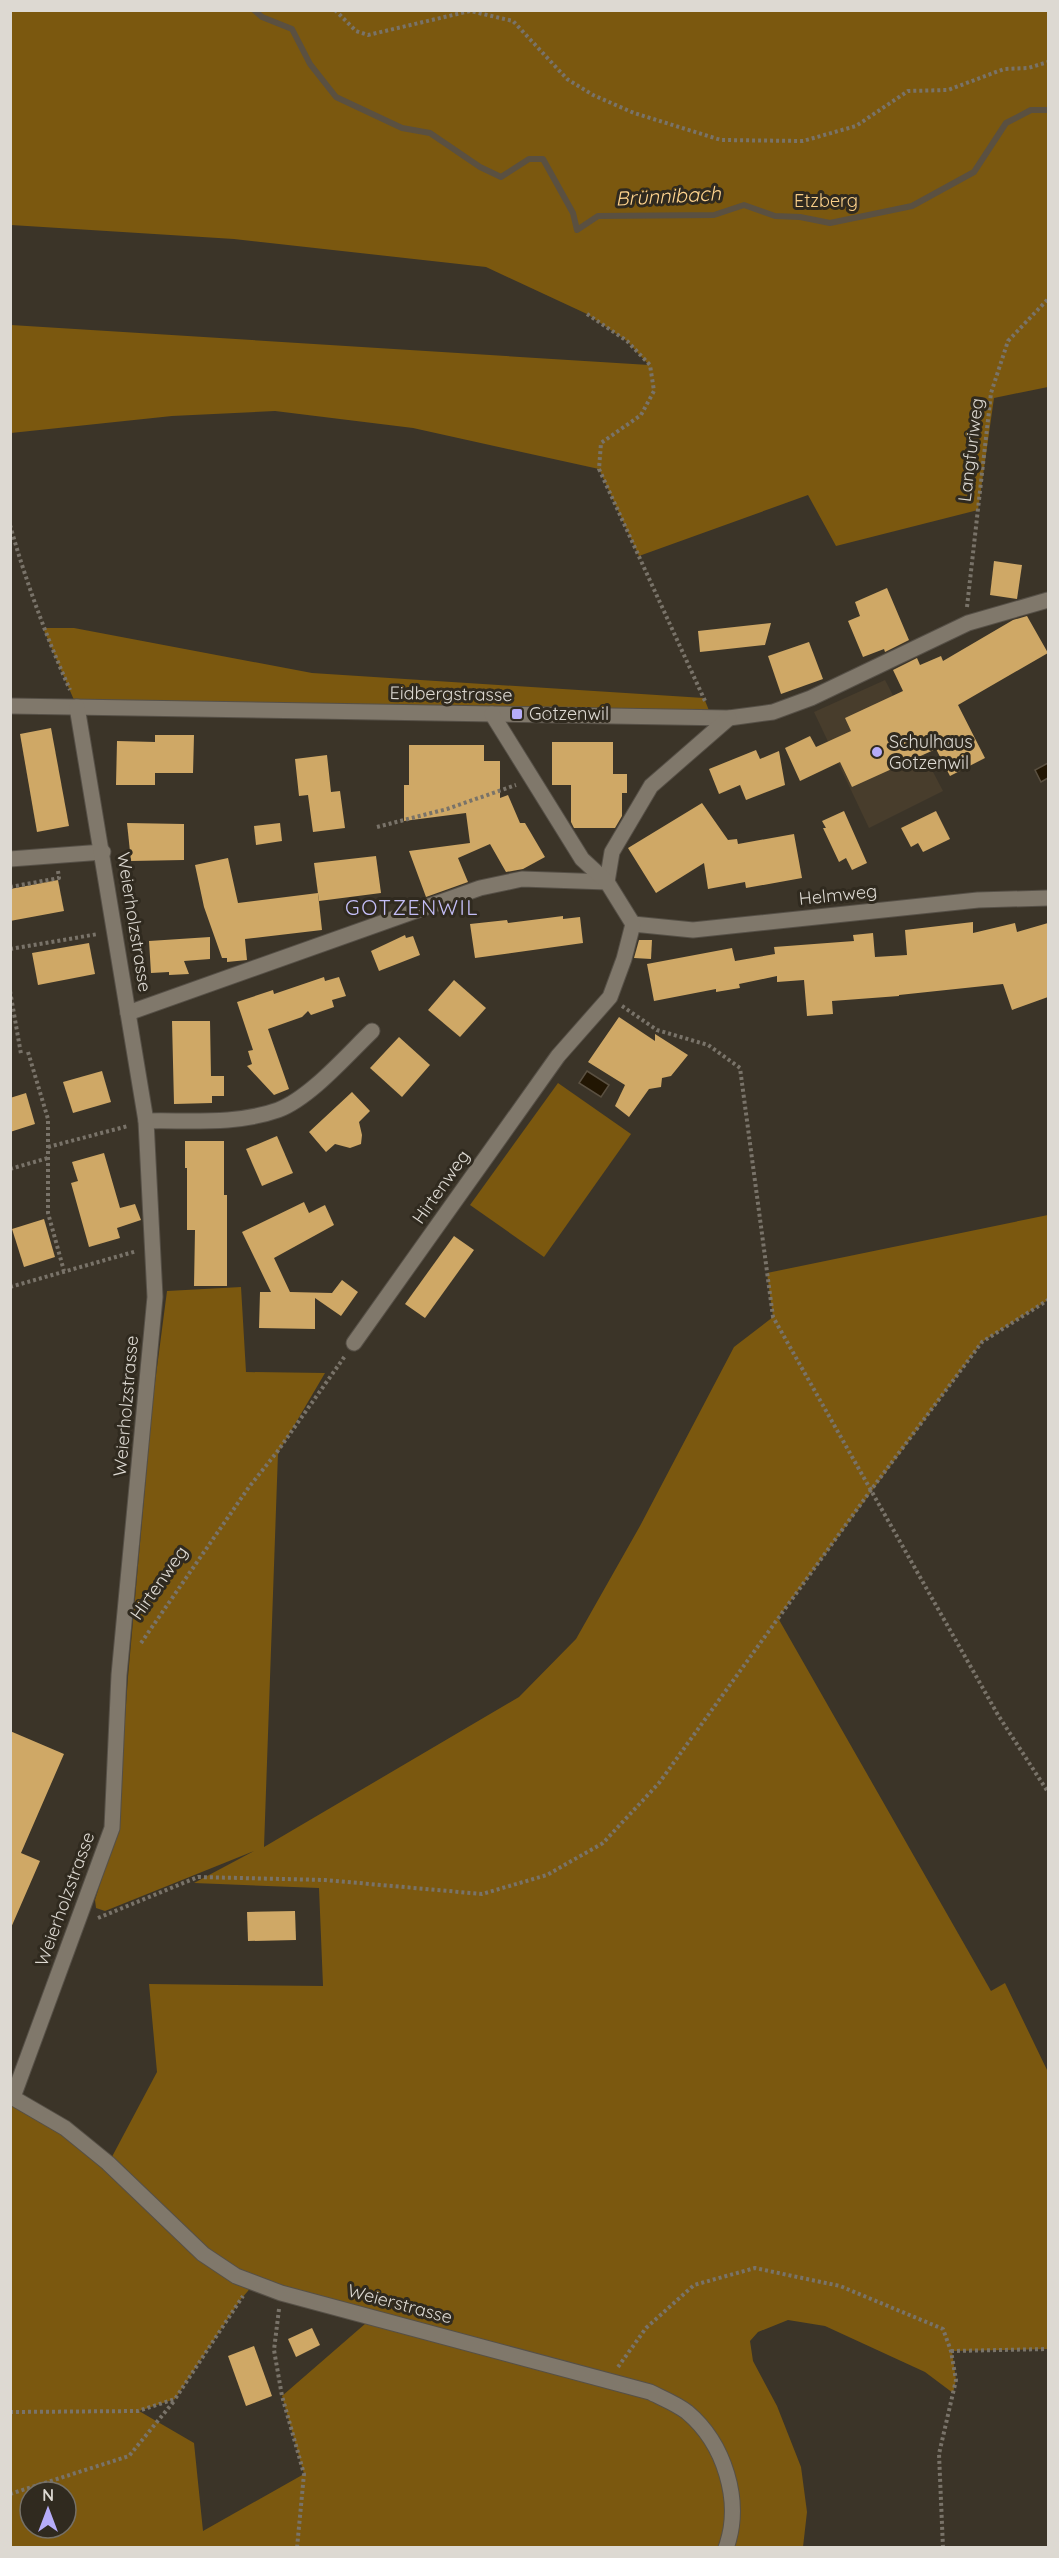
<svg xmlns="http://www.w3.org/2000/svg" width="1059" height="2558" viewBox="0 0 1059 2558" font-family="Quicksand,sans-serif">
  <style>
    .built { fill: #483d2c }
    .green { fill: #7b580f; fill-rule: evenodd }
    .water { fill: #221603; stroke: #5a5041; stroke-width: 1.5 }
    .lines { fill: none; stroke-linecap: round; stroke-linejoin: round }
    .stream { stroke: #5a5041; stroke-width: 6 }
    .building { fill: #cfa866 }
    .minor-casing { stroke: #565047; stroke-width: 17 }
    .path { stroke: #797369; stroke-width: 4; stroke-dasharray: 3 3; stroke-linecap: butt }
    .minor { stroke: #80786b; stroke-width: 15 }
    .poi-dot { fill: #b6acf8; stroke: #302a1f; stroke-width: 2 }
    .labels { text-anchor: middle; stroke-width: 6; stroke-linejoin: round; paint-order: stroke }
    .park-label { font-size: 18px; fill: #facf88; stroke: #302a1f }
    .street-label { font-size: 18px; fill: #ddd9d2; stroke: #302a1f }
    .poi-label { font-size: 18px; fill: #ddd9d2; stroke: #302a1f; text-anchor: start }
    .water-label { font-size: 20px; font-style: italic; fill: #ffd48e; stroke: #302a1f }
    .quarter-label { font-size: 21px; letter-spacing: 1.5px; fill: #c4bef7; stroke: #302a1f }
  </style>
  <rect width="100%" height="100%" fill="#3b3428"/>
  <!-- built -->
  <polygon class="built" points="885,680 943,791 869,828 814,712"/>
  <!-- green -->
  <g class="green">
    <polygon points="11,10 1048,11 1048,387 994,398 978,510 836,546 808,495 639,556 599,469 413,428 275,411 172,416 11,433 11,325 649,365 627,341 587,314 486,267 234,239 11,225"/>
    <polygon points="43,628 74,628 312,673 704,698 712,718 77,707"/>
    <polygon points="558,1083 631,1134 544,1257 470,1205"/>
    <path d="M1048,1215v85l-66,42 -204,276 213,373 14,-8 43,89v277l-96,2 4,29 -3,13 -28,-21 -100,-46 -37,-6 -30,12 -8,9 3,20 24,45 24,61 6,45 -4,35h-792l-1,-442 49,28 47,35 51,-96 -8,-88 174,2 -4,-98 -125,-5 60,-32 -149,60 -9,-3 -1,-8 22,-70 11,-153 25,-279 14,-107 74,-4 5,85 79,1 -47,80 -14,394 255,-150 57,-58 64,-113 94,-179 39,-30 -6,-44zM254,2284l119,33 -91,79 22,78 -101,57 -9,-88 -55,-32 36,-12 66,-100zM30,2492h36v36h-36z"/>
  </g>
  <!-- water -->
  <g class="water">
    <polygon points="1048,763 1048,778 1041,782 1035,770"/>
    <polygon points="587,1071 609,1085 601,1097 579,1083"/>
  </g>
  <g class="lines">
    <!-- stream -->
    <polyline class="stream" points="254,10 262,17 292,29 310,64 336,97 402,128 430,133 480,167 501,177 529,159 543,159 573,213 577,230 598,216 714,215 744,205 775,216 800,217 830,223 912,206 974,172 1006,123 1031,110 1048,110"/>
  </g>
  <!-- building -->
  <g class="building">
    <polygon points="994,561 1022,565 1017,599 990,595"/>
    <polygon points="887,588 909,640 885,652 884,649 863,657 848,621 860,616 855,602"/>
    <polygon points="1027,616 1048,653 958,705 985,758 950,776 936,749 852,787 840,762 800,781 785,748 810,736 816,747 851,731 845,718 903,691 893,670 917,658 920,665 941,656 943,661 1013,620"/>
    <polygon points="771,623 765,645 700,652 698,631"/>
    <polygon points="809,642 823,679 781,694 768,656"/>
    <polygon points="51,728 69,826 37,832 20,734"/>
    <polygon points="155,735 194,735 193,773 155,773 155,785 116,785 117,741 155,742"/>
    <polygon points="552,742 613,742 613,774 627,774 627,793 622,793 622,816 615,828 574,828 571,822 571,785 552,785"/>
    <polygon points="409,745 484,745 484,761 500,761 500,798 508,795 520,823 525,823 545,857 523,869 506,872 490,844 458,858 468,882 426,897 409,851 470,843 466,813 404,821 404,785 409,785"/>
    <polygon points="756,750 760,759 779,751 785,785 746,800 740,785 719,794 709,769"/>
    <polygon points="327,755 331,792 340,791 345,828 313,832 308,795 299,796 295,759"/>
    <polygon points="702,803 728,840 737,839 738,844 794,834 802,878 746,888 745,882 708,889 704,863 656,893 628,848"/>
    <polygon points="844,811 867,863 852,870 846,858 839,862 823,828 826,828 822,821"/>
    <polygon points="936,811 950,839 923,852 918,843 911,847 901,828"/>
    <polygon points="127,823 184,824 184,860 131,861"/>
    <polygon points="280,823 282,841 256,845 254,826"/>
    <polygon points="376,856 381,893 319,901 314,863"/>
    <polygon points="228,858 238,903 318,893 322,930 245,939 247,960 227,962 227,958 222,958 204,907 195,865"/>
    <polygon points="58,880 64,911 10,921 10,889"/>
    <polygon points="563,916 563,919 580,917 583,943 475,958 470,924 507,920 508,923"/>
    <polygon points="973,922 973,933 1015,923 1017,932 1048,923 1048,997 1012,1010 1003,984 899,995 899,996 832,1001 833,1014 807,1016 804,980 777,982 777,976 739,984 740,988 716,992 716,989 654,1001 647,964 732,948 735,961 775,954 774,947 854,941 853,935 873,933 875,957 907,955 905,930"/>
    <polygon points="405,935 406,938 413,936 420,955 379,971 371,951"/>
    <polygon points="210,937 210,959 184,961 189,974 169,975 169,972 151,973 149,941"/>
    <polygon points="639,940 652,940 651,959 634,958"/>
    <polygon points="89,943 95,974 38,985 32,953"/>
    <polygon points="324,977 325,981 339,977 346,996 332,1000 334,1007 311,1015 308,1011 302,1017 268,1029 289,1089 274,1095 247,1066 252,1064 248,1051 253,1050 237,1002 273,990 274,994"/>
    <polygon points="454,980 486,1008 460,1037 428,1010"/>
    <polygon points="619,1017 655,1041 655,1034 688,1055 671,1076 662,1078 661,1087 649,1089 629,1117 615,1106 625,1085 588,1062"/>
    <polygon points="172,1021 210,1021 211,1076 224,1076 224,1096 212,1096 212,1103 174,1104"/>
    <polygon points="399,1037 430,1065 402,1097 370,1068"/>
    <polygon points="102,1071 111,1102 73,1113 63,1082"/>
    <polygon points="352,1092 370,1111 359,1122 362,1135 361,1144 350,1148 335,1144 326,1152 309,1132"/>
    <polygon points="26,1093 35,1124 10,1132 10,1098"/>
    <polygon points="277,1136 293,1173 262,1186 246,1149"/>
    <polygon points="185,1141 224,1141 224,1195 227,1195 227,1286 194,1286 195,1230 187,1230 187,1168 185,1168"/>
    <polygon points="104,1153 120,1208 135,1204 141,1220 117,1228 120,1238 89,1247 71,1183 78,1181 72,1162"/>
    <polygon points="304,1202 309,1213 325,1205 334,1225 274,1258 290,1292 332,1293 342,1280 358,1292 341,1316 315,1298 315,1329 259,1328 260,1292 271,1292 242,1232"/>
    <polygon points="44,1219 55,1257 24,1267 12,1229"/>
    <polygon points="454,1236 474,1250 425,1318 405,1304"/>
    <polygon points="10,1731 64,1754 21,1853 40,1861 10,1930"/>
    <polygon points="295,1911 296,1940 248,1941 247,1912"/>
    <polygon points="312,2328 320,2345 296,2357 288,2339"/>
    <polygon points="254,2346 272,2396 246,2406 228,2356"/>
  </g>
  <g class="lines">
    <defs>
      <g id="minor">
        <polyline points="10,706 729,718 773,712 811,698 968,623 1048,600"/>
        <polyline points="10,859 103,852"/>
        <polyline points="633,924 693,930 978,900 1048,898"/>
        <polyline points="128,1013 480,888 522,879 607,882 612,852 651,786 729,718"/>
        <path d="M146,1121c43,-1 90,4 132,-11 32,-12 69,-55 94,-79"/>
        <polyline points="354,1343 558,1056 610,997 624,959 633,924 607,882 582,859 492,714"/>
        <path d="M10,2096l55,32 43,35 95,91 33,22 45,17 369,99c12,6 27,12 37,20 37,31 56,89 39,136"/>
        <polyline points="13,2097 112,1828 119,1675 155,1297 146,1121 77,707"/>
      </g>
    </defs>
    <!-- minor casing -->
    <use href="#minor" class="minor-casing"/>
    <!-- path -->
    <g class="path">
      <polyline points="335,10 356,31 368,35 470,11 513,21 567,79 593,95 634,113 721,140 803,141 856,126 908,91 948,90 1004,69 1028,68 1048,62"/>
      <polyline points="587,314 627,341 650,365 654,391 641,415 601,443 599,469 705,701"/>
      <path d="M10,525c16,57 36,111 60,165"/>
      <polyline points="967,607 991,393 1008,341 1048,299"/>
      <polyline points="377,827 447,809 516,785"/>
      <polyline points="10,887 59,878 58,871"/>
      <polyline points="10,949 98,934"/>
      <polyline points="10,991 21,1054"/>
      <polyline points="622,1006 657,1030 708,1045 740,1068 773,1317 998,1715 1048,1792"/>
      <polyline points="28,1052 48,1119 48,1213 64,1271"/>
      <polyline points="48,1147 128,1126"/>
      <polyline points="10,1169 48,1158"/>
      <polyline points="10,1287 137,1251"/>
      <polyline points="141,1643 249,1487 277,1452 345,1356"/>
      <polyline points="98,1918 198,1877 325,1880 482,1894 547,1875 603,1843 659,1783 871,1490 982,1342 1048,1300"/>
      <polyline points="279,2309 274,2350 282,2396 304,2474 297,2548"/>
      <polyline points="951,2351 1048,2349"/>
      <polyline points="618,2367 646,2328 694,2285 755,2268 840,2286 943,2329 951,2351 956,2380 939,2454 943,2548"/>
      <polyline points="10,2412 138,2411 175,2399 243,2296"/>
      <polyline points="10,2494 129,2456 175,2400"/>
    </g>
    <!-- minor -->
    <use href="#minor" class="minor"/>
  </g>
  <!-- markers -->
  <g class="poi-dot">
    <rect x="511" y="708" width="12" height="12" rx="3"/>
    <circle cx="877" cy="752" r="6"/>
  </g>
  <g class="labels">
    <!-- park labels -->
    <g class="park-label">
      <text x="826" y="207">Etzberg</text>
    </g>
    <!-- street labels -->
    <g class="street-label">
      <text transform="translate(971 450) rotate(-83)" y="6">Langfuriweg</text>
      <text transform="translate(451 694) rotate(1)" y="6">Eidbergstrasse</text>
      <text transform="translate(838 895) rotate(-6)" y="6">Helmweg</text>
      <text transform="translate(134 922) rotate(81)" y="6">Weierholzstrasse</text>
      <text transform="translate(441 1187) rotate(-55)" y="6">Hirtenweg</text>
      <text transform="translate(126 1406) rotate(-85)" y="6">Weierholzstrasse</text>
      <text transform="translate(159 1583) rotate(-55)" y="6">Hirtenweg</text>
      <text transform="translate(65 1899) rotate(-70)" y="6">Weierholzstrasse</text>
      <text transform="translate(400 2304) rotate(15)" y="6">Weierstrasse</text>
    </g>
    <!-- poi labels -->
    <g class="poi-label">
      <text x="529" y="720">Gotzenwil</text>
      <text x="889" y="748">Schulhaus<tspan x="889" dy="21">Gotzenwil</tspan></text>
    </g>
    <!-- water labels -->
    <g class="water-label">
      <text transform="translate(668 196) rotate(-3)" y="7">Brünnibach</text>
    </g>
    <!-- quarter labels -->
    <g class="quarter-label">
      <text x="412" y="915">GOTZENWIL</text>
    </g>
  </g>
  <!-- border -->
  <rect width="1059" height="2558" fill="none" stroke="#ddd9d2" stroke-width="24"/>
  <!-- north arrow -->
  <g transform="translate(48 2510)"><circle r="28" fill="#302a1f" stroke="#757067" stroke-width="1.5"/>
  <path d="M0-4.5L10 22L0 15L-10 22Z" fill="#b6acf8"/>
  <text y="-9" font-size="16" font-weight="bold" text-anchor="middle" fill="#ddd9d2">N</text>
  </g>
</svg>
